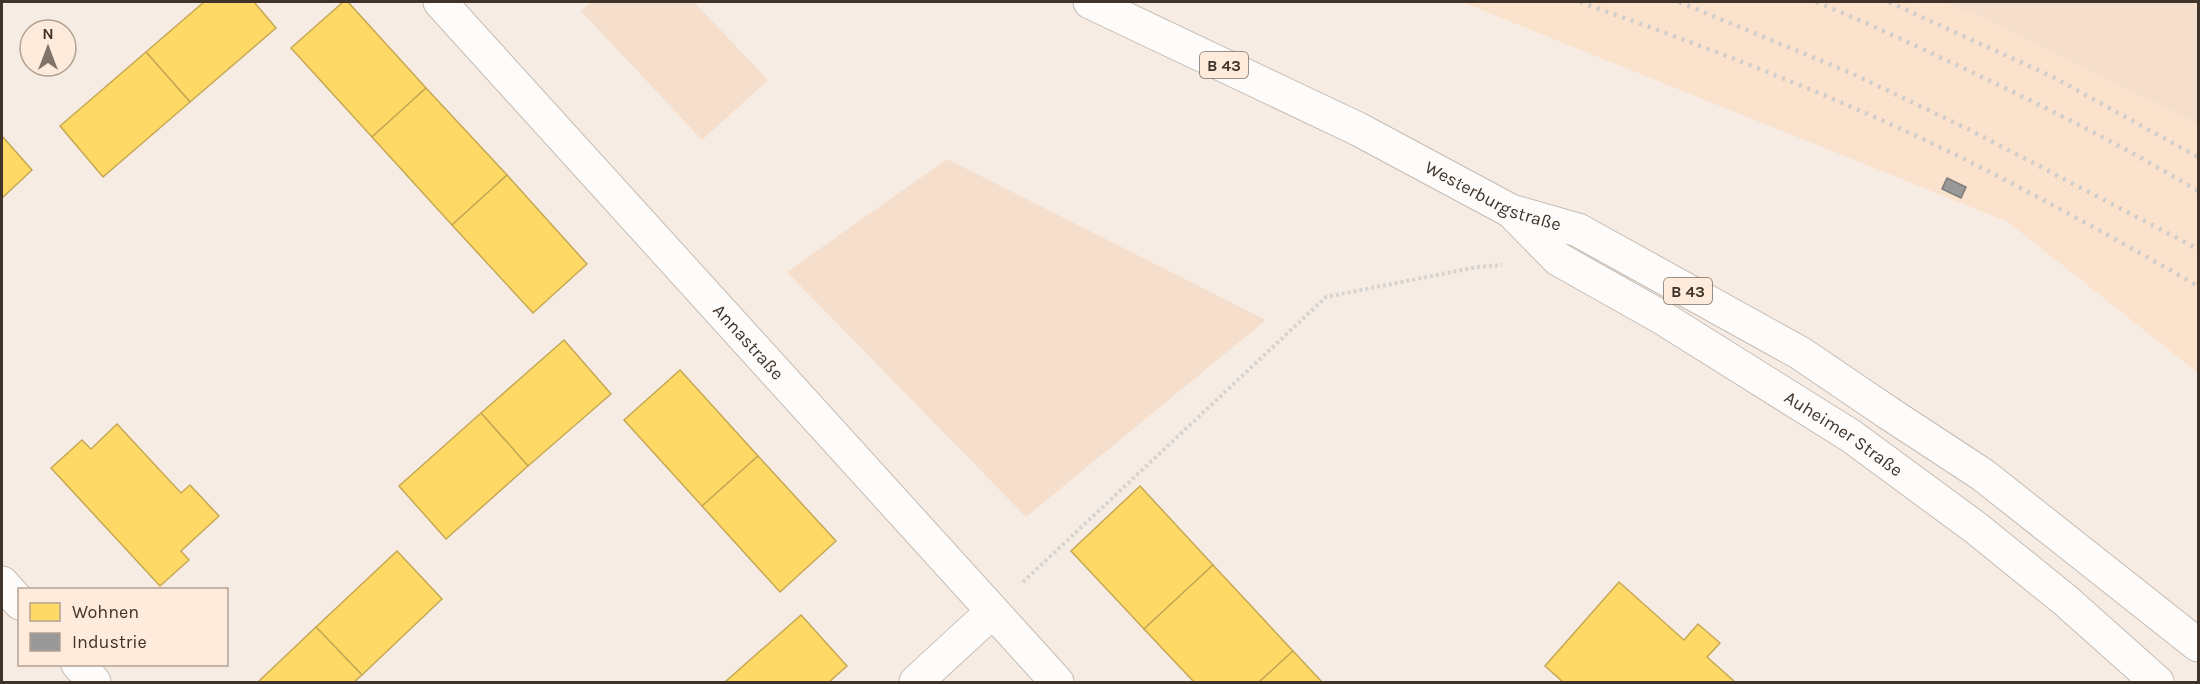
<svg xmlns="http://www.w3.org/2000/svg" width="2200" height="684" viewBox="0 0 2200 684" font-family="Karla,sans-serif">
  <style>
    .built { fill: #fbe2cc }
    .green { fill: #f5dfcc }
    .homes { fill: #ffd966; stroke: #c6a854; stroke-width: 1.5 }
    .industry { fill: #999; stroke: #7e7b78; stroke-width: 1.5 }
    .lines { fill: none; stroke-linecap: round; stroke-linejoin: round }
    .street-casing { stroke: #c5bbb2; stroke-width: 35 }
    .secondary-casing { stroke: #c5bbb2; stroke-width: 35 }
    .primary-casing { stroke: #c5bbb2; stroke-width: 35 }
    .path { stroke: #d7d3d1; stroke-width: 4; stroke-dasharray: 3 3; stroke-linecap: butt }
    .street { stroke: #fefcfb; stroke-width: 33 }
    .secondary { stroke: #fefcfb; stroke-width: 33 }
    .primary { stroke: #fefcfb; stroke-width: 33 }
    .rail { stroke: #d1cdcb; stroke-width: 4.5; stroke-dasharray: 3 6; stroke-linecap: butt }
    .labels { text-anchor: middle; stroke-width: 6; stroke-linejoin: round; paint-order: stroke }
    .shield { fill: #feebdb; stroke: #796b5f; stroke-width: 1.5 }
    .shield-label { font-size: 16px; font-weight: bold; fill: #40342a }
    .street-label { font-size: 18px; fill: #40342a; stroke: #feebdb }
  </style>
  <rect width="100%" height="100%" fill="#f6ece3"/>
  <!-- built -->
  <polygon class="built" points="1462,2 1944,2 1983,18 2198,124 2198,373 2008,222"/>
  <!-- green -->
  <g class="green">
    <polygon points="591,2 694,2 768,80 702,140 581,11"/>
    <polygon points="1944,2 2198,2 2198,124 1983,18"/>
    <polygon points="947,159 1266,320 1026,517 787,272"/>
  </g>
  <!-- homes -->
  <g class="homes">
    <polygon points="204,2 254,2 276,28 190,102 146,52"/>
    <polygon points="343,2 348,2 426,88 372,137 291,48"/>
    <polygon points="146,52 190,102 103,177 60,126"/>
    <polygon points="426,88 507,175 452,225 372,137"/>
    <polygon points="2,136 32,170 2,198"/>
    <polygon points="507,175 587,264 533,313 452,225"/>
    <polygon points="564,340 611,394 528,466 481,413"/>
    <polygon points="680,370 758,456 702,506 624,420"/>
    <polygon points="481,413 528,466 446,539 399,486"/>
    <polygon points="117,424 181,493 190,485 219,516 181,551 189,560 160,586 51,468 82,440 91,449"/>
    <polygon points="758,456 836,541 780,592 702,506"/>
    <polygon points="1140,486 1213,565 1144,629 1071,551"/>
    <polygon points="397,551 442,599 362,675 316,627"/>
    <polygon points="1213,565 1293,651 1259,682 1194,682 1144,629"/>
    <polygon points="1619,582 1684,640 1698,624 1720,643 1707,657 1735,682 1563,682 1545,666"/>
    <polygon points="801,615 847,666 829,682 725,682"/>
    <polygon points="316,627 362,675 354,682 258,682"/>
    <polygon points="1293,651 1322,682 1259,682"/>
  </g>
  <!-- industry -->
  <polygon class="industry" points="1947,178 1966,187 1961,198 1942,189"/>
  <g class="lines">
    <defs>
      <g id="street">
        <path id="s1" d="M440,2l617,680"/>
        <polyline points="2,583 20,603"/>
        <polyline points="78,664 94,682"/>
        <polyline points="916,682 992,612"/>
      </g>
      <g id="secondary">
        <path id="s2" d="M1511,211l47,48 103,58 190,119 125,92 89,72 92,82"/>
        <polyline points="1887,412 1983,475 2198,645"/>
      </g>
      <g id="primary">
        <path id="s3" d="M1090,2l268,127 153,82 67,19 222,123 87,59"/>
      </g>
    </defs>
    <!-- street casing -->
    <use href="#street" class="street-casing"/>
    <!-- secondary casing -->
    <use href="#secondary" class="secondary-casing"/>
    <!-- primary casing -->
    <use href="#primary" class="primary-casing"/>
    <!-- path -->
    <polyline class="path" points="1023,582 1326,297 1477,267 1502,265"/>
    <!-- street -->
    <use href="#street" class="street"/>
    <!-- secondary -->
    <use href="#secondary" class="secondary"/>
    <!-- primary -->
    <use href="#primary" class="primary"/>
    <!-- rail -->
    <g class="rail">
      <path d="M1580,2c129,46 259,95 382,156 80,40 159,84 236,128"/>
      <polyline points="1679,2 1851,73 1970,130 2198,249"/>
      <path d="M1816,2c50,20 98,43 147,66 80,38 159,77 235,123"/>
      <polyline points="1889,2 2053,77 2198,157"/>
    </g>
  </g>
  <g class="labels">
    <!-- shield labels -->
    <g class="shield">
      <rect x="1200" y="52" width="48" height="26" rx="4.5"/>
      <rect x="1664" y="278" width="48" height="26" rx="4.5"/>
    </g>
    <g class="shield-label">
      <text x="1224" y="71">B 43</text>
      <text x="1688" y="297">B 43</text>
    </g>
    <!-- street labels -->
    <g class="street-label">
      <text dy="6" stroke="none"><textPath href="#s3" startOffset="448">Westerburgstraße</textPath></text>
      <text dy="6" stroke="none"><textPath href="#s1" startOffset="459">Annastraße</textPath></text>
      <text dy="6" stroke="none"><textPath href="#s2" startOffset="402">Auheimer Straße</textPath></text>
    </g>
  </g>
  <!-- border -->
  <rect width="2200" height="684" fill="none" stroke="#40342a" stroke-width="6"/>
  <!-- legend -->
  <rect x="18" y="588" width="210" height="78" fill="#feebdb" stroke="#b2a294" stroke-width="1.5"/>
  <rect x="30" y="603" width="30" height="18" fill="#ffd966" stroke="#b2a294" stroke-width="1.5"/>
  <text x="72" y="618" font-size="18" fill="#40342a">Wohnen</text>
  <rect x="30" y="633" width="30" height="18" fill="#999999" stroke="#b2a294" stroke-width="1.5"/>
  <text x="72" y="648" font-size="18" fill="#40342a">Industrie</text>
  <!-- north arrow -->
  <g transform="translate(48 48)"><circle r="28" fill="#feebdb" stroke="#b2a294" stroke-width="1.5"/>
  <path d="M0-4.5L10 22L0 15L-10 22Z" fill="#80746b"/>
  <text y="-9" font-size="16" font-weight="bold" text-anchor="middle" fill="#40342a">N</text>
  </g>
</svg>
